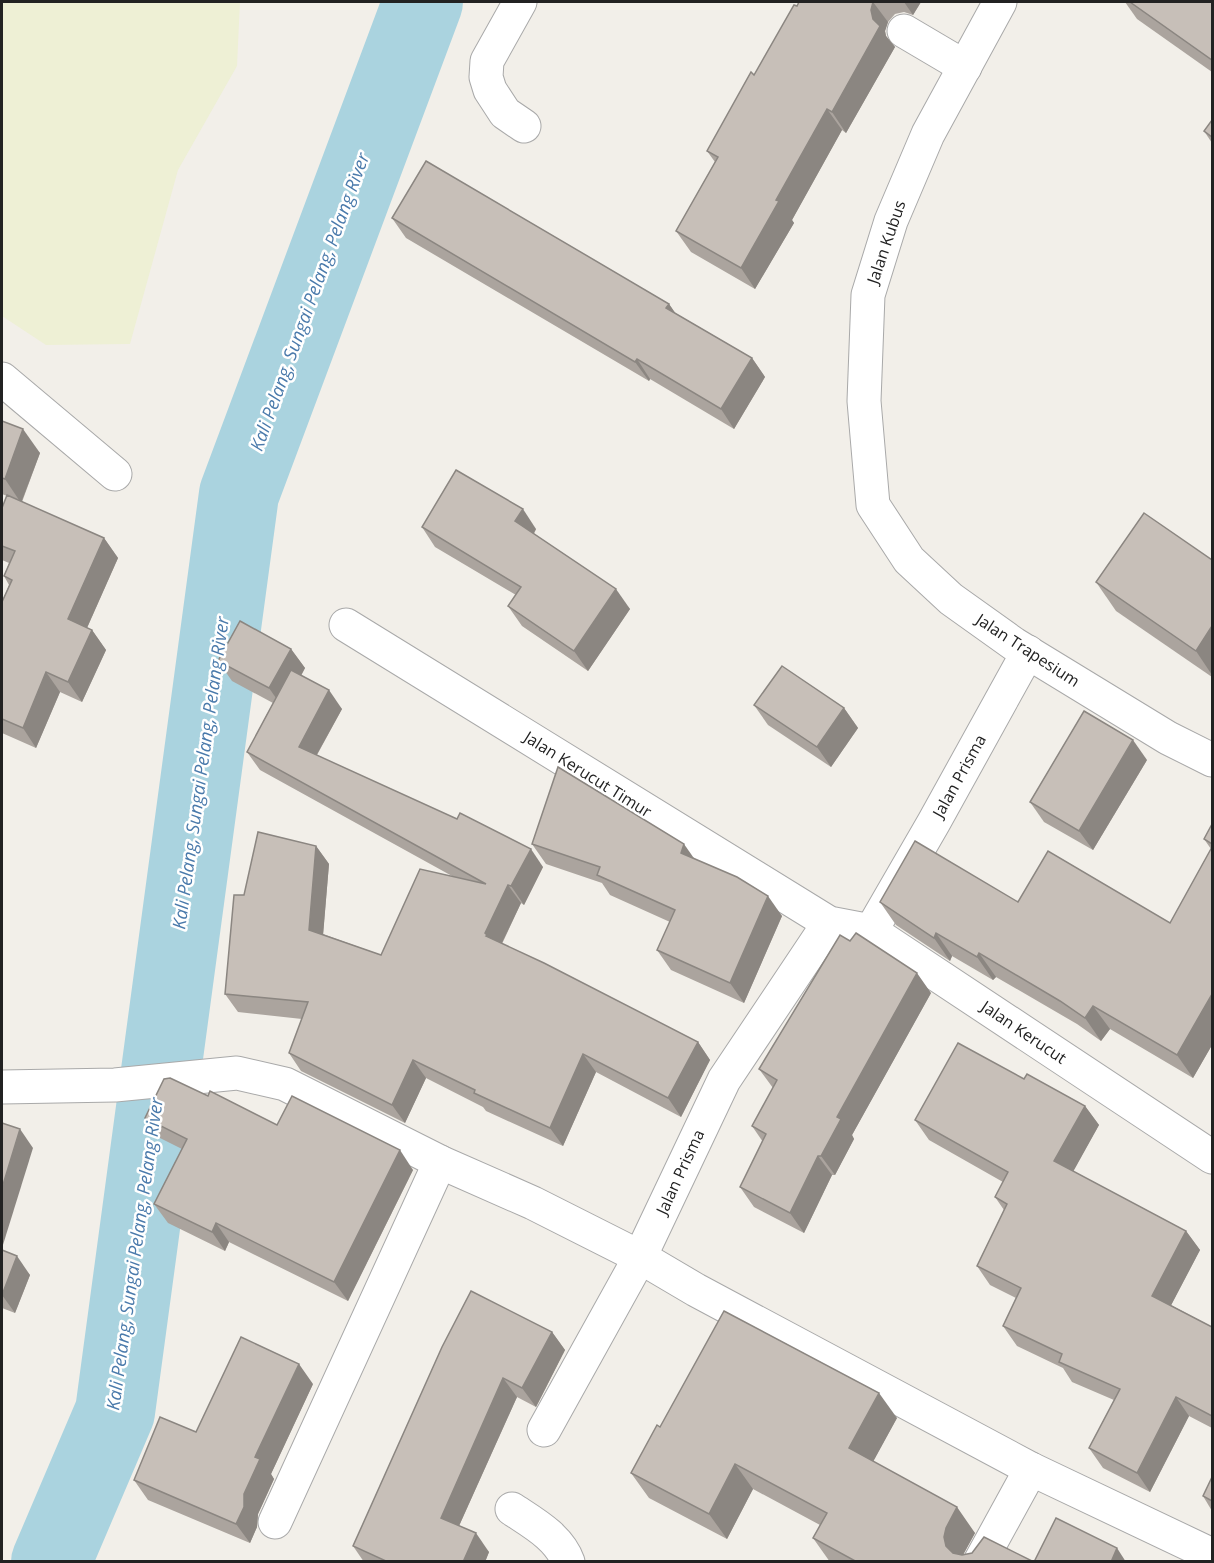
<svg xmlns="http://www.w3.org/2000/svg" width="1214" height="1563" viewBox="0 0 1214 1563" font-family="'Open Sans',sans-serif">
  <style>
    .farmland { fill: #eef0d5 }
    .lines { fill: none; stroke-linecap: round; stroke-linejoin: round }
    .river { stroke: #aad3df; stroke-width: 80 }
    .minor-casing { stroke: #a9a9a9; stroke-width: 35 }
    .minor { stroke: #fff; stroke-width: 33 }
    .wall { fill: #aba49e }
    .shaded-wall { fill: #8b8681 }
    .building { fill: #c7bfb8; stroke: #8b8681; stroke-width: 1.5 }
    .labels { text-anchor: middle; stroke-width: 5; stroke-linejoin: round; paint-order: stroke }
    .street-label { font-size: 16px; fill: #222; stroke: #fff }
    .water-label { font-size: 18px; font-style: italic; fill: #4a7aab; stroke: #fff }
  </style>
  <rect width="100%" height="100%" fill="#f2efe9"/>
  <!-- farmland -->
  <polygon class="farmland" points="2,2 240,2 237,66 178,170 130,344 46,345 2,316"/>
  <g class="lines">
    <!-- river -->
    <polyline class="river" points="51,1562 115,1412 239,494 423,2"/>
    <defs>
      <g id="minor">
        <polyline points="520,2 487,61 486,77 490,90 505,113 524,126"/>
        <polyline points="1000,2 928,134 891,221 868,295 864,401 873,505 909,560 951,599 1014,644 1168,738 1212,760"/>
        <polyline points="904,31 965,67"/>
        <polyline points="2,379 115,474"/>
        <polyline points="346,625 829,923 871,931 1212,1157"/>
        <polyline points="871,931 934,822 1028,652"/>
        <polyline points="2,1087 115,1085 237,1073 285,1084 440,1162 533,1203 640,1257 696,1290 1031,1469 1212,1555"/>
        <polyline points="544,1430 640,1257 724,1080 829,923"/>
        <path d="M512,1509c21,14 47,28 56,53"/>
        <polyline points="275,1522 440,1162"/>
        <polyline points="980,1562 1031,1469"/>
      </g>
    </defs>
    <!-- minor casing -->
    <use href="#minor" class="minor-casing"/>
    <!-- minor -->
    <use href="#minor" class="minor"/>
  </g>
  <!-- wall -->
  <g class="wall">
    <polygon points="799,2 921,2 913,15 904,12 895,14 888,22 885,31 886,36 895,47 846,133 842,130 792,220 794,223 755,289 691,252 676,231 715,162 707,151"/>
    <polygon points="1125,2 1212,2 1212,72 1137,19"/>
    <polygon points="1212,120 1212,143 1204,131"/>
    <polygon points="392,218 669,304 675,313 752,358 765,377 734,429 650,379 649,381 406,238"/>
    <polygon points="2,421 40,453 22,502 104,538 118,558 87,628 92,630 106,650 82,702 60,692 36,748 2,733 2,602 9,585 4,576 9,563 2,560 2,508 7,496 2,494"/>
    <polygon points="422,527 536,529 534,534 630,609 588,671 522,626 508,606 516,595 435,547"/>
    <polygon points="1212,560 1212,677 1116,611 1096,582"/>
    <polygon points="291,649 305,668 301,676 342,709 317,755 543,867 524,905 521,903 502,944 698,1042 710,1060 681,1117 596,1072 563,1146 486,1111 483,1107 426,1078 405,1123 301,1071 289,1053 302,1019 238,1012 225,994 244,895 316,846 329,864 323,934 381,955 452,876 260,770 247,752 273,703 232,681 218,661"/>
    <polygon points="754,705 844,708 858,728 831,767 768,725"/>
    <polygon points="1147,760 1093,850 1044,822 1030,802"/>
    <polygon points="1212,824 1212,1045 1193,1078 1110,1029 1101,1041 1077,1024 996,977 993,980 952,956 950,961 896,925 880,902 1018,902 1170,923 1211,849 1204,839"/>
    <polygon points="532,844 694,858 782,916 744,1003 671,970 657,950 670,922 610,895 602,883 546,864"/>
    <polygon points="931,993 852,1135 854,1139 835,1175 832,1175 804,1233 754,1207 740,1187 763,1142 752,1126 773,1088 759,1069"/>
    <polygon points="1024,1079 1085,1106 1099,1125 1073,1171 1186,1231 1200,1250 1171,1305 1212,1327 1212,1428 1189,1416 1150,1492 1103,1468 1089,1448 1114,1400 1072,1382 1063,1368 1017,1346 1003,1326 1016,1298 990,1285 977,1266 1004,1210 995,1197 1003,1182 929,1140 915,1120"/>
    <polygon points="208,1096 277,1125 413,1170 348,1301 229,1242 225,1251 168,1223 154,1204 182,1149 158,1137 145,1118"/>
    <polygon points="2,1250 30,1275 15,1313 2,1308"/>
    <polygon points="552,1332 565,1350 536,1407 517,1397 459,1526 489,1552 485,1562 364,1562 353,1546 442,1347"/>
    <polygon points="313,1384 271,1474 274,1479 258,1514 257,1527 250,1543 148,1500 134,1480 196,1432"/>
    <polygon points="897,1418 873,1461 975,1533 963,1555 1034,1562 830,1562 813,1538 820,1525 753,1489 727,1539 649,1498 631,1473 660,1427"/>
    <polygon points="1212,1477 1212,1511 1203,1496"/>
  </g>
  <!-- shaded-wall -->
  <g class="shaded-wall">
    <polygon points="873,2 888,22 885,31 886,36 895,47 846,133 832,112 873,19 871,10"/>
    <polygon points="904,2 921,2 913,15"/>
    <polygon points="827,109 842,130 792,220 794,223 755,289 741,268 776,200"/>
    <polygon points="669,304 683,324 666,308"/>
    <polygon points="752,358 765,377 734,429 721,409"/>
    <polygon points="637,359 650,379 649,381 635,362"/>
    <polygon points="23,429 40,453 21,503 5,479"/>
    <polygon points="523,509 536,529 529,541 515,521"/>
    <polygon points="104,538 118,558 82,639 68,619"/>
    <polygon points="616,589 630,609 588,671 574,651"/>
    <polygon points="1212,626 1212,675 1196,651"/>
    <polygon points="92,630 106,650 82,702 68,682"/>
    <polygon points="291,649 305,668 283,708 269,688"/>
    <polygon points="46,672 60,692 36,748 23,728"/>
    <polygon points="329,690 342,709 311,765 299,747"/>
    <polygon points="844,708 858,728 831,767 817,747"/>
    <polygon points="1133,740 1147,760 1093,850 1079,831"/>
    <polygon points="684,844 698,864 681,853"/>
    <polygon points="316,846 329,864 322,948 309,930"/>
    <polygon points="531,849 543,867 524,905 511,886"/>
    <polygon points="508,885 521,903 498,951 486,936 485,933"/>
    <polygon points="768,896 782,916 744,1003 730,983"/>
    <polygon points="936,933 952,956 950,961 934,938"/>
    <polygon points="979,953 996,977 993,980 977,957"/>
    <polygon points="917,973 931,993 852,1135 854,1139 835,1175 821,1156 837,1117"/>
    <polygon points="1212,994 1212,1045 1193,1078 1177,1055"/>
    <polygon points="1093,1006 1110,1029 1101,1041 1085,1018"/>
    <polygon points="698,1042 710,1060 681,1117 668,1098"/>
    <polygon points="583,1054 596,1072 563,1146 550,1128"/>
    <polygon points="413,1060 426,1078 405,1123 392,1105"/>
    <polygon points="1085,1106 1099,1125 1068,1181 1054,1161"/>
    <polygon points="20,1129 33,1148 2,1248 2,1188"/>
    <polygon points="400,1150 413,1170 348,1301 334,1282"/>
    <polygon points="818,1156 832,1175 804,1233 790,1213"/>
    <polygon points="216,1223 229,1242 225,1251 212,1232"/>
    <polygon points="1186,1231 1200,1250 1166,1315 1152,1296"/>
    <polygon points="17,1256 30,1275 15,1313 2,1295"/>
    <polygon points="552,1332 565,1350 536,1407 522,1388"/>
    <polygon points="299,1364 313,1384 271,1474 274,1479 258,1514 257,1527 250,1543 236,1524 244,1494 255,1457"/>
    <polygon points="503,1378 517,1397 454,1537 441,1518"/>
    <polygon points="879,1393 897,1418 867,1473 849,1448"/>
    <polygon points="1176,1397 1189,1416 1150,1492 1137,1473"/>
    <polygon points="735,1464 753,1489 727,1539 709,1514"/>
    <polygon points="957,1507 975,1533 964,1553 961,1562 946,1546 944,1537 946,1528"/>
    <polygon points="476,1533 489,1552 485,1562 463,1562"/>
    <polygon points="1117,1548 1126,1562 1111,1562"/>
  </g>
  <!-- building -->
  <g class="building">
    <polygon points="799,2 873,2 871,10 873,19 880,26 832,112 827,109 776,200 779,201 741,268 676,231 718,157 707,151 751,72 754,75 794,5 797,6"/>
    <polygon points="1130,2 1212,2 1212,60"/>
    <polygon points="1212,120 1212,137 1204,131"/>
    <polygon points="426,161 669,304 666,308 752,358 721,409 637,359 635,362 392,218"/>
    <polygon points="2,421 23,429 5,479 2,478"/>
    <polygon points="456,470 523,509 515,521 616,589 574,651 508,606 521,587 422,527"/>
    <polygon points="7,495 104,538 68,619 92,630 68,682 46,672 23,728 2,719 2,602 12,580 4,576 15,551 2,546 2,508"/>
    <polygon points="1144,513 1212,560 1212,626 1196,651 1096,582"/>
    <polygon points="240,621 291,649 269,688 218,661"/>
    <polygon points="782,666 844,708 817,747 754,705"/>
    <polygon points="291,670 329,690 299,747 457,819 460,813 531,849 511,886 508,885 485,933 487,935 486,936 544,963 698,1042 668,1098 583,1054 550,1128 474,1093 475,1090 413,1060 392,1105 289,1053 308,1002 225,994 234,895 244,895 258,832 316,846 309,930 381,955 420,869 486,884 247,752"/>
    <polygon points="1084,711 1133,740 1079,831 1030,802"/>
    <polygon points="558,767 684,844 681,853 737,877 768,896 730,983 657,950 675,910 597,875 600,867 532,844"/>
    <polygon points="1212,824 1212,844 1204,839"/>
    <polygon points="915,841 1018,902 1048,851 1170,923 1212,847 1212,994 1177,1055 1093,1006 1085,1018 1060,1001 979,953 977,957 936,933 934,938 880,902"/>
    <polygon points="856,933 917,973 837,1117 841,1119 821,1156 818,1156 790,1213 740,1187 766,1134 752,1126 777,1080 759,1069 840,935 850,941"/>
    <polygon points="958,1043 1024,1079 1027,1074 1085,1106 1054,1161 1186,1231 1152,1296 1212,1327 1212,1416 1176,1397 1137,1473 1089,1448 1120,1389 1059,1362 1062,1354 1003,1326 1021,1288 977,1266 1007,1204 995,1197 1008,1172 915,1120"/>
    <polygon points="170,1078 208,1096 210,1091 277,1125 292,1096 400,1150 334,1282 216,1223 212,1232 154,1204 187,1139 145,1118 164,1079"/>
    <polygon points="2,1123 20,1129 2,1188"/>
    <polygon points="2,1250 17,1256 2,1295"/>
    <polygon points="471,1291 552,1332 522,1388 503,1378 441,1518 476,1533 463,1562 388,1562 353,1546 442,1347"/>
    <polygon points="724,1311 879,1393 849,1448 957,1507 946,1528 944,1537 946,1546 953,1553 962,1555 972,1553 984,1537 1034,1562 857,1562 813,1538 827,1513 735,1464 709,1514 631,1473 657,1425 660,1427"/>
    <polygon points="241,1337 299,1364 255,1457 260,1459 244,1494 244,1507 236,1524 134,1480 160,1417 196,1432"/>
    <polygon points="1212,1477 1212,1501 1203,1496"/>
    <polygon points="1056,1518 1117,1548 1111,1562 1034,1562"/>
  </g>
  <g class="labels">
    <!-- street labels -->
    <g class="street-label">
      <text transform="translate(886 242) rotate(-71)" y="6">Jalan Kubus</text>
      <text transform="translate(1028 650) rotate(33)" y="6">Jalan Trapesium</text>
      <text transform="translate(588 774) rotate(32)" y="6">Jalan Kerucut Timur</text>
      <text transform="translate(959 776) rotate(-61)" y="6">Jalan Prisma</text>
      <text transform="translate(1024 1032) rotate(34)" y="6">Jalan Kerucut</text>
      <text transform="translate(680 1172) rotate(-65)" y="6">Jalan Prisma</text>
    </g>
    <!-- water labels -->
    <g class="water-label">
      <text transform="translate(310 302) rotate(-70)" y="6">Kali Pelang, Sungai Pelang, Pelang River</text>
      <text transform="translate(201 773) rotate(-82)" y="6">Kali Pelang, Sungai Pelang, Pelang River</text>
      <text transform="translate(135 1254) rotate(-82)" y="6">Kali Pelang, Sungai Pelang, Pelang River</text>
    </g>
  </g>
  <!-- border -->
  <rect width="1214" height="1563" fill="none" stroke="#222222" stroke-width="6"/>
</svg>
